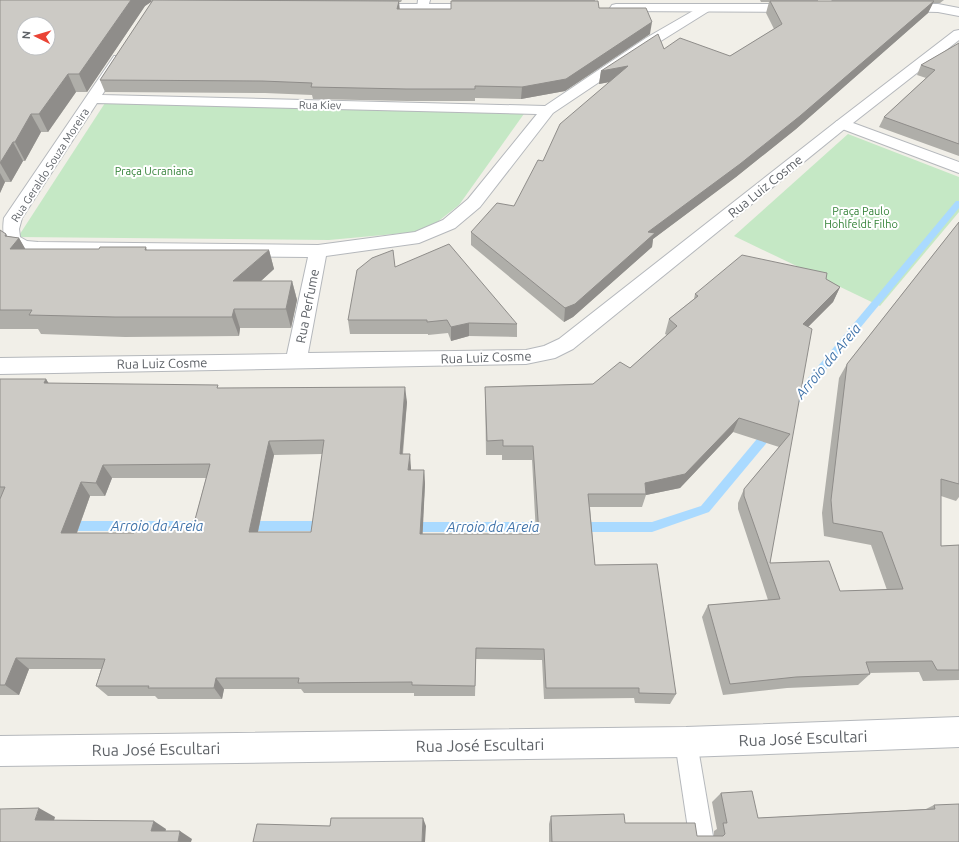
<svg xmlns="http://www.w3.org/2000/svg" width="959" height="842" viewBox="0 0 959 842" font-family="Ubuntu,sans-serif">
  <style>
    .green { fill: #c5e8c5 }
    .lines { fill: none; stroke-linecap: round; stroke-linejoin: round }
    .stream { fill: #aadaff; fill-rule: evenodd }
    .service-casing { stroke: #b5b8bc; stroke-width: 2 }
    .minor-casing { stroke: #b5b8bc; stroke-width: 2 }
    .tertiary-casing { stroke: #b5b8bc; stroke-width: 2 }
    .service { fill: #fff; fill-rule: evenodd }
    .minor { fill: #fff; fill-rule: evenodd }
    .tertiary { fill: #fff; fill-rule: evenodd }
    .wall { fill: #afaea9; fill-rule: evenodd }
    .shaded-wall { fill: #8f8d8a }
    .building { fill: #cccac5; stroke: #8f8d8a; fill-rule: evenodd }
    .labels { text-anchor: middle; stroke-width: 4; stroke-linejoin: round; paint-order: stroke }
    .far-street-label { font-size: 11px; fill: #5f6368; stroke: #fff }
    .far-park-label { font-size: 11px; fill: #348238; stroke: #fff }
    .street-label { font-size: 13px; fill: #5f6368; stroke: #fff }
    .water-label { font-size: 14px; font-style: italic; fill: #4174aa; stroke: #fff }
    .near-street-label { font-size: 16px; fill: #5f6368; stroke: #fff }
  </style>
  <rect width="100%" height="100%" fill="#f1efe8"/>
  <!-- green -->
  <g class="green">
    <polygon points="105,103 526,111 459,205 436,223 416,232 329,240 18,237"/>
    <polygon points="848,134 959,177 959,212 880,306 734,236"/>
  </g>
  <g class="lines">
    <!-- stream -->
    <g class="stream">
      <polygon points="956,201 959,201 959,208 795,407 789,407 787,404 789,401"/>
      <polygon points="770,427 774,428 775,431 774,434 709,512 652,532 578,532 574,530 572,527 574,524 578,522 652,522 701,506 766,428"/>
      <polygon points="66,521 206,521 210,523 212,526 210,529 206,531 66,531 62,529 60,526 62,523"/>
      <polygon points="246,521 324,521 328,523 330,526 328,529 324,531 246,531 242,529 240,526 242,523"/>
      <polygon points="410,522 548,522 552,524 554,527 552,530 548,532 410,532 406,530 404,527 406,524"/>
    </g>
    <defs>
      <polygon id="service" points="686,731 694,734 697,742 714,842 690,842 675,742 678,734"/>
      <g id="minor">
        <polygon points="418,0 430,0 427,11 419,11 417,8"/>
        <path d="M705,4l4,1 2,3 -2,3 -53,33 -103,69 -73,94 -25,21 -36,15 -93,13 -18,97 218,-3 18,-4 15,-7 278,-218h10l3,3 -3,3 -274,222 -18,9 -29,6 -526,10v-16l287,-4 21,-97 -270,-3c-26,-4 -38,-5 -34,-36l110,-162h10l2,3 -24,36 443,11 101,-68zM97,103l440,11 -69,85 -25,21 -28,12 -97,13 -280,-3 -11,-1 -7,-4 -1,-8 3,-11z"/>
        <polygon points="959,717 959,747 686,757 0,766 0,736 686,727"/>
      </g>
      <g id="tertiary">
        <polygon points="370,4 481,4 487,8 481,12 366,11 364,8 366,5"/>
        <polygon points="616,4 797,4 803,8 797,12 612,11 610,8 612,5"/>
        <polygon points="902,4 938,4 959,8 959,16 938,12 898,11 896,8 898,5"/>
        <polygon points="959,30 959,40 853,123 959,162 959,173 837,127 834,124 837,121 954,31"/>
      </g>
    </defs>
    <!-- service casing -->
    <use href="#service" class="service-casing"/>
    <!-- minor casing -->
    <use href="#minor" class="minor-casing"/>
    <!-- tertiary casing -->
    <use href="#tertiary" class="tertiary-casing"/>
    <!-- service -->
    <use href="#service" class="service"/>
    <!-- minor -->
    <use href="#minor" class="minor"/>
    <!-- tertiary -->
    <use href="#tertiary" class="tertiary"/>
  </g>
  <!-- wall -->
  <g class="wall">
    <polygon points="0,0 402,0 401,2 399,2 399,9 451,9 452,0 595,0 595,1 599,8 650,34 565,91 521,99 475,98 475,101 407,101 313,99 312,95 265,93 105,92 100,80 152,2 151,2 145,6 87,92 76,92 48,132 41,132 25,161 23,161 11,182 5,182 0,193"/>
    <polygon points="760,0 818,0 818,1 832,1 831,0 944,0 940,3 933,3 928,13 796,129 736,177 653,239 652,247 573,317 564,322 471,245 471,232 514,206 543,161 609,82 599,84 601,71 664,49 730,56 774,29 766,13 769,2 761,2"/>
    <polygon points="959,43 959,156 879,127 884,117 926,78 917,75 921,65"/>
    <path d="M959,222v275l-3,4 -15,-5v50l18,-1v135l-36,1 -4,-9 -50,1 1,1 -12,11 -71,3 -64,7 -21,-78 6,-12 60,-5 -30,-91v-6l6,-14 35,-42 -46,-15 -53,56 -34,7 -4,12h-52l5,58 81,129 -6,10 -35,-1 -1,-5 -90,1 -2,-39h-3l-63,-1 -1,37h-61v-3h-110l-3,-4h-77l-2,10h-64l-3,-3h-47l-12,-10 5,-17h-72l-10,26h-19v-316h46l3,5 171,4 187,14 -4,52 8,14v2h13l1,14 -3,50h114l-4,-74h-30v-5h-16l-1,-68 108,-3 37,-16 37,-33 -2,-1 4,-15 25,-20 1,-5 131,-15 14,8 -7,15 -25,25 -38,236 70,28 47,-1 -16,-45 -47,-9 -2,-23 17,-135 8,-14zM322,454l-11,78h-53l16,-77zM112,478h94l-13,49 -59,6h-57l13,-37h15z"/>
    <polygon points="0,230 6,234 7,236 19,238 25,249 99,249 146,247 147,250 269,250 274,269 261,281 292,281 297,300 291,328 240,328 239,336 125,337 41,334 38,329 0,329"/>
    <polygon points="395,267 517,324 517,337 469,336 451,341 448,333 428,335 428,334 350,334 348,320"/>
    <polygon points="721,793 758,818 926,809 934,805 959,842 549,842 549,824 551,816 625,823 697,836 714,836 714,831 717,829 712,802"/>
  </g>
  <!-- shaded-wall -->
  <g class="shaded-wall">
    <polygon points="131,0 151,0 151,2 145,6 87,92 79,74"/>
    <polygon points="399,1 400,12 397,9"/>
    <polygon points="934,1 928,13 796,129 736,177 653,239 652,247 573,317 564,322 565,308 648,232"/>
    <polygon points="652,22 650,34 565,91 521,99 522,87"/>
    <polygon points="628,66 626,79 599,84 601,71"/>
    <polygon points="68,74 76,92 48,132 39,114"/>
    <polygon points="31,114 41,132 25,161 15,142"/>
    <polygon points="13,142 23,161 11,182 0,163"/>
    <polygon points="0,173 5,182 0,193"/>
    <polygon points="6,234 12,246 19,238 30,257 10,249 5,236"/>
    <polygon points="269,250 274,269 239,301 233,281"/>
    <polygon points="292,281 297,300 291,328 286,309"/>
    <polygon points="840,287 833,302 796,339 803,324"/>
    <polygon points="234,309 240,328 239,336 232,317"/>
    <polygon points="469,323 469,336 451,341 451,327"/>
    <polygon points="46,379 55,394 44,383"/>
    <polygon points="405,387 407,402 401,468 400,454"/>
    <polygon points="739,418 733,432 680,488 646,495 646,494 645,483"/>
    <polygon points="269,441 274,455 255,545 249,532"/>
    <polygon points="410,454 411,468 410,484 408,470"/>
    <polygon points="103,465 112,478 105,496 96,483"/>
    <polygon points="424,470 425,484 422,547 420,534"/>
    <polygon points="81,482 90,496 72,546 61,533"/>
    <polygon points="16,658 29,669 19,695 5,685"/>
    <polygon points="216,678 224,689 222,699 214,688"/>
    <polygon points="39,808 55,817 52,828 35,820"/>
    <polygon points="423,818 426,826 425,842 422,842"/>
    <polygon points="154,821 166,829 164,839 151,831"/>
    <polygon points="180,831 192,839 191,842 178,842"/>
  </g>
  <!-- building -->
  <g class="building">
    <path d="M0,0h131l-52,74h-11l-29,40h-8l-16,28h-2l-13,21zM24,24h24v24h-24z"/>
    <polygon points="153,0 399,1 397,9 451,9 451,1 598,1 599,8 646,8 652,22 566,79 522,87 475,86 475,89 406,89 311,87 312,83 262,81 100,80"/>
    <polygon points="770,1 934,1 800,116 740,164 648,232 655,233 575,304 565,308 471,232 497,203 514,206 538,160 543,161 560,124 628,66 601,71 658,34 664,49 680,38 730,56 782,24"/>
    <polygon points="959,43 959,144 884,117 935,70 921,65"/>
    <path d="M959,222v262l-18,-5v67l18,-1v125h-22l-5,-9 -66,1 4,12 -74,3 -66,7 -22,-79 72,-6 -36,-103v-7l46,-55 -51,-16 -54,56 -40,9 1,11h-58l7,71 62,-1 19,130 -37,-1v-5h-93l-2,-39h-3l-65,-1 -1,38 -63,-1v-3l-114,1 1,-5h-83l-2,10h-66l1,-2h-53l9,-27 -89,-1 -11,27h-5v-186l5,-12h-5v-108h46l-2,4 174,2 -1,3 188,-1 -5,67h10l-2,16h16l-4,64h119l-6,-88h-30v-6l-16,1 -2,-54 108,-3 27,-22 10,6 47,-42 -8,-7 29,-23 -3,-2 47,-39 85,18 -1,6 14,8 -37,37 9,5 -42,234 59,-2 11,30 63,-2 -21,-57 -49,-9 -2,-23 16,-136zM324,440l-13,92h-62l20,-91zM210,464l-17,63h-57l-2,6h-73l20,-51 15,1 7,-18z"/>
    <polygon points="0,230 6,234 5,236 19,238 10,249 99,249 100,247 146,247 145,250 269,250 233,281 292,281 286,309 234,309 232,317 115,317 29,315 32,310 0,310"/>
    <polygon points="449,244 517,324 469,323 451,327 447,320 427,322 427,320 348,320 357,270 372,258 393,250 395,267"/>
    <polygon points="752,791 758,818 935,809 934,805 959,804 959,842 552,842 551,816 624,814 625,823 695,823 697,836 723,836 725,834 723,823 727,823 721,793"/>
    <polygon points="39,808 35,820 154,821 151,831 180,831 178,842 0,842 0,809"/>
    <polygon points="331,818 423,818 422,842 253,842 257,824 330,826"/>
  </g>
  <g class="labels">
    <!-- far-street labels -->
    <g class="far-street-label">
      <text transform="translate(320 105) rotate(1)" y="4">Rua Kiev</text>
      <text transform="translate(50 165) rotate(-57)" y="4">Rua Geraldo Souza Moreira</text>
    </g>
    <!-- far-park labels -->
    <g class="far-park-label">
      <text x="154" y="175">Praça Ucraniana</text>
      <text x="861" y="215">Praça Paulo<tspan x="861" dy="13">Hohlfeldt Filho</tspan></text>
    </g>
    <!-- street labels -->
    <g class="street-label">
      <text transform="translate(765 186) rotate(-39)" y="5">Rua Luiz Cosme</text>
      <text transform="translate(307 306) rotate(-79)" y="5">Rua Perfume</text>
      <text transform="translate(486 357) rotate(-2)" y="5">Rua Luiz Cosme</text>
      <text transform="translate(162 363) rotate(-1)" y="5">Rua Luiz Cosme</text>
    </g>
    <!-- water labels -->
    <g class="water-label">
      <text transform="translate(828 361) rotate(-50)" y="5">Arroio da Areia</text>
      <text x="157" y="531">Arroio da Areia</text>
      <text x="493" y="532">Arroio da Areia</text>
    </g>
    <!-- near-street labels -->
    <g class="near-street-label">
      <text transform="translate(803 738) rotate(-2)" y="6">Rua José Escultari</text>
      <text transform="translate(480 745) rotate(-1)" y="6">Rua José Escultari</text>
      <text transform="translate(156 749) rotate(-1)" y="6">Rua José Escultari</text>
    </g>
  </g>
  <!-- north arrow -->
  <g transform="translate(36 36) rotate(275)"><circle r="19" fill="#ffffff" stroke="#bfc1c3"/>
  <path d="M0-3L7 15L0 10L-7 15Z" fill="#ea4335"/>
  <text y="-6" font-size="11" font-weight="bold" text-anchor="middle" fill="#5f6368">N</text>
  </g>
</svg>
